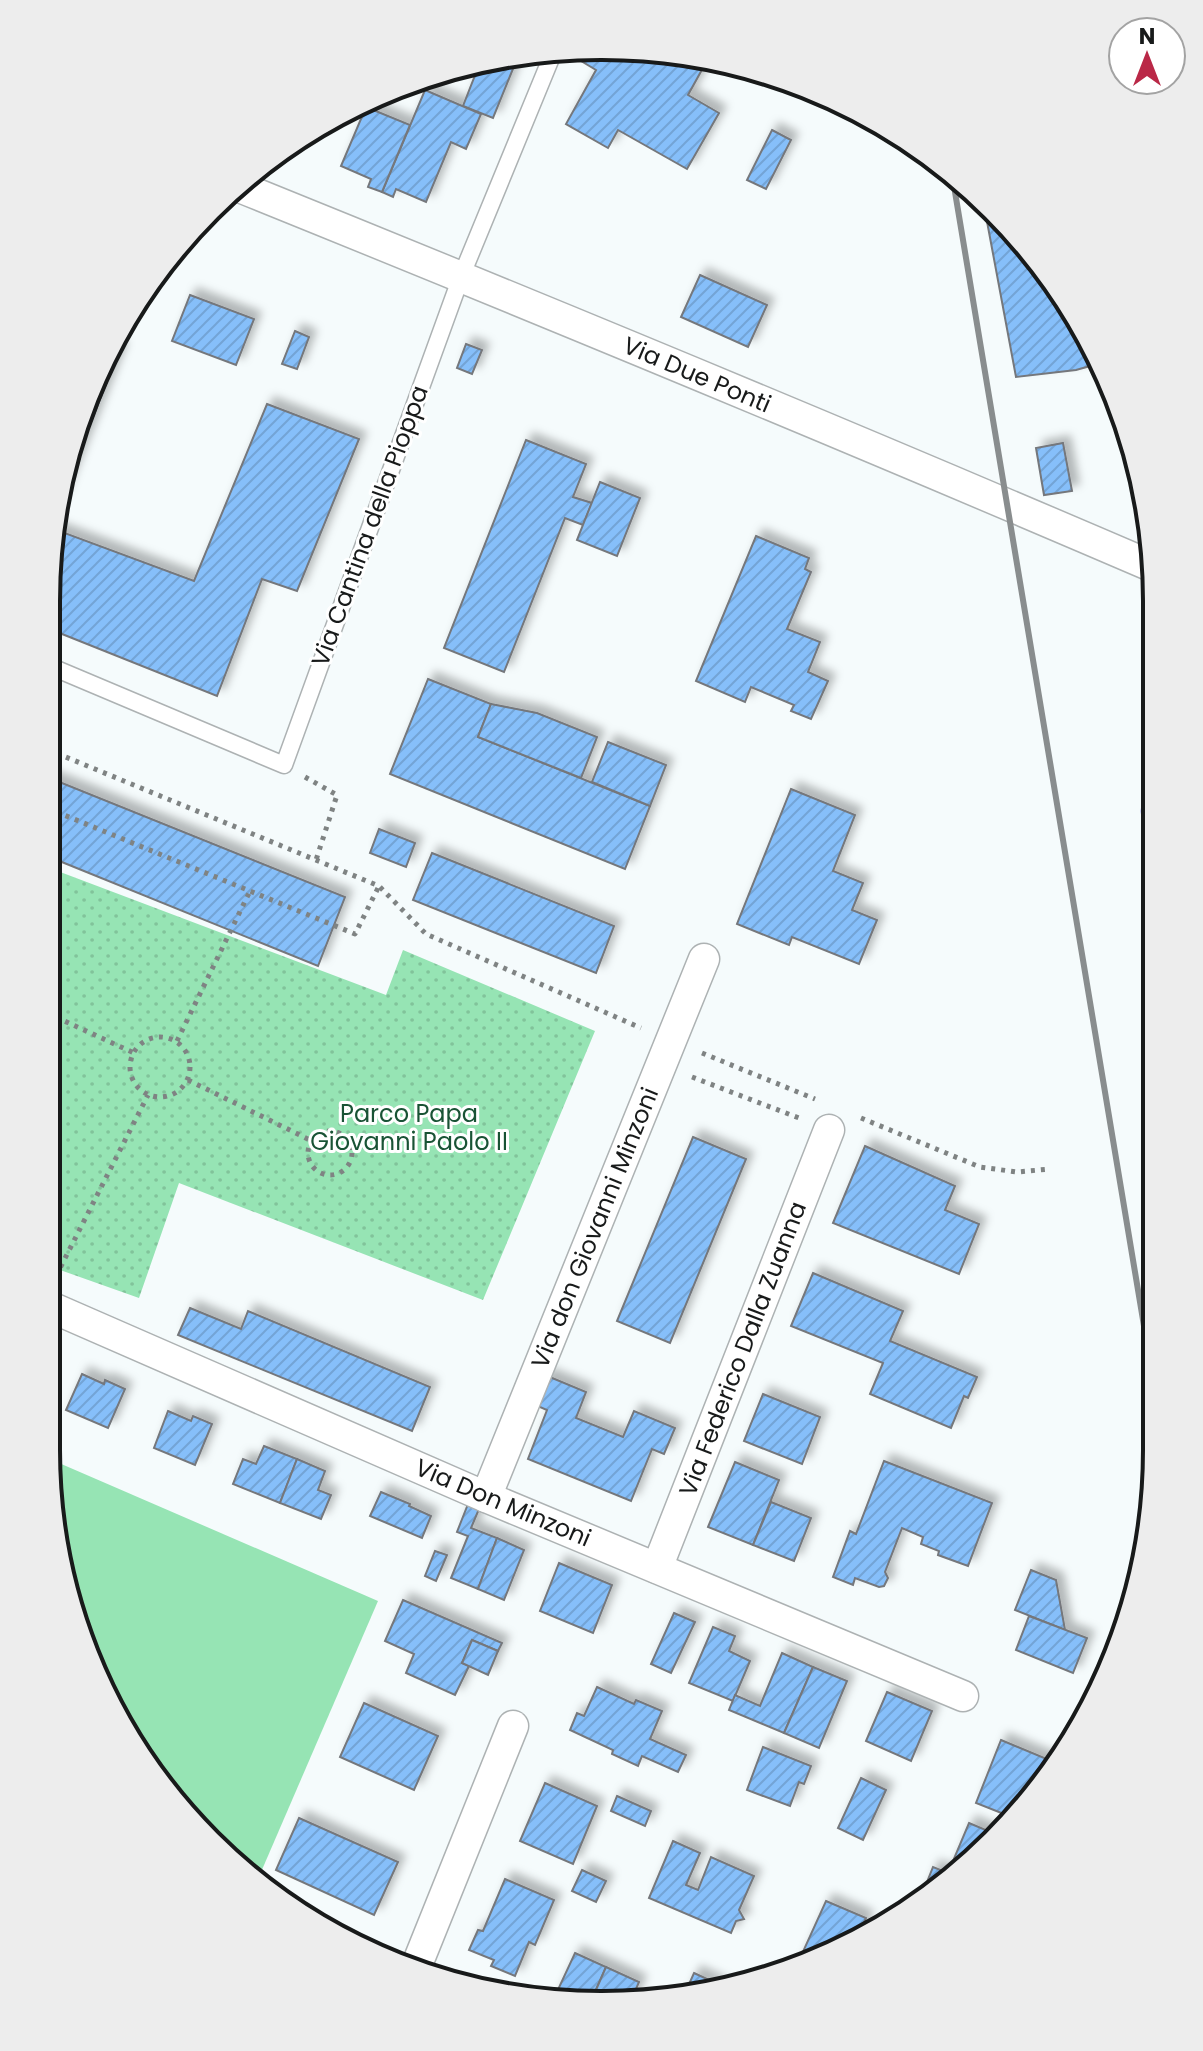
<svg xmlns="http://www.w3.org/2000/svg" width="1203" height="2051" viewBox="0 0 1203 2051" font-family="Poppins,sans-serif">
  <style>
    .green { fill: #96e4b4 }
    .park { fill: url(#park-dots) }
    .lines { fill: none; stroke-linecap: round; stroke-linejoin: round }
    .stream { stroke: #a7abf3; stroke-width: 11 }
    .building { fill: url(#building-hatch); stroke: #74777b; stroke-width: 2; filter: url(#shadow) }
    .lane-casing { stroke: #adb2b3; stroke-width: 19 }
    .street-casing { stroke: #adb2b3; stroke-width: 33 }
    .path { stroke: #7f8383; stroke-width: 5; stroke-dasharray: 4 6; stroke-linecap: butt }
    .lane { stroke: #fff; stroke-width: 16 }
    .street { stroke: #fff; stroke-width: 30 }
    .rail { stroke: #898d8e; stroke-width: 6 }
    .labels { text-anchor: middle; stroke-width: 6; stroke-linejoin: round; paint-order: stroke }
    .street-label { font-size: 24px; fill: #181a1a; stroke: #fff }
    .park-label { font-size: 24px; fill: #195335; stroke: #fff }
    .rim { fill: none; stroke: #181a1a; stroke-width: 4 }
  </style>
  <defs>
    <pattern id="park-dots" width="8" height="8" patternUnits="userSpaceOnUse" patternTransform="scale(2)"><rect width="8" height="8" fill="#96e4b4"/><path d="M2 2h.1M6 6h.1" fill="none" stroke="#81c39a" stroke-width="1.8" stroke-linecap="round"/></pattern>
    <pattern id="building-hatch" width="6" height="6" patternUnits="userSpaceOnUse" patternTransform="scale(2)"><rect width="6" height="6" fill="#86bffa"/><path d="M-1 1l2-2M0 6l6-6M5 7l2-2" fill="none" stroke="#73a4d6"/></pattern>
    <filter id="shadow"><feDropShadow dx="7" dy="-7" stdDeviation="4" flood-color="#0004"/></filter>
  </defs>
  <rect width="100%" height="100%" fill="#f5fbfc"/>
  <!-- green -->
  <polygon class="green" points="59,1463 378,1601 258,1879 161,1787 75,1628 51,1481"/>
  <!-- park -->
  <polygon class="park" points="47,867 386,995 403,950 595,1031 483,1300 179,1183 139,1298 46,1265"/>
  <g class="lines">
    <!-- stream -->
    <polyline class="stream" points="1156,759 1146,811 1156,870"/>
  </g>
  <!-- building -->
  <g class="building">
    <polygon points="601,46 709,57 688,95 719,113 687,169 618,130 608,148 566,124 596,70 568,53 570,49"/>
    <polygon points="519,54 493,118 463,106 481,60 493,57"/>
    <polygon points="425,90 481,114 466,149 451,142 426,202 396,189 393,197 382,192"/>
    <polygon points="366,107 410,125 382,192 368,187 371,179 341,166"/>
    <polygon points="772,130 791,140 766,189 747,180"/>
    <polygon points="983,200 995,209 1082,323 1101,363 1076,370 1016,377"/>
    <polygon points="700,275 767,305 748,347 681,317"/>
    <polygon points="190,295 254,319 236,365 172,341"/>
    <polygon points="295,331 309,337 297,369 282,364"/>
    <polygon points="466,344 482,350 472,374 457,368"/>
    <polygon points="113,346 120,349 60,501 76,423"/>
    <polygon points="267,404 359,439 297,591 262,579 217,696 47,628 47,565 54,529 194,581"/>
    <polygon points="526,440 586,464 573,497 592,503 583,525 565,518 504,672 444,648"/>
    <polygon points="1063,443 1072,491 1044,495 1036,448"/>
    <polygon points="600,482 640,498 617,556 577,540"/>
    <polygon points="756,536 809,558 805,569 811,572 787,629 820,642 808,672 828,681 811,719 791,711 794,705 751,687 745,702 696,681"/>
    <polygon points="428,679 491,704 478,737 650,806 625,869 390,774"/>
    <polygon points="491,704 537,713 597,737 581,778 478,737"/>
    <polygon points="608,742 666,765 650,806 592,782"/>
    <polygon points="47,777 345,897 318,966 47,856"/>
    <polygon points="791,789 855,815 833,871 863,883 852,910 877,920 859,964 792,937 789,945 737,924"/>
    <polygon points="379,829 415,843 406,867 370,853"/>
    <polygon points="432,853 614,926 596,973 413,900"/>
    <polygon points="693,1137 746,1159 670,1343 617,1321"/>
    <polygon points="865,1146 955,1186 945,1210 979,1224 959,1274 833,1223"/>
    <polygon points="813,1273 903,1311 890,1341 977,1377 968,1398 964,1396 951,1428 870,1394 883,1363 791,1326"/>
    <polygon points="190,1308 241,1329 248,1311 430,1387 412,1431 178,1335"/>
    <polygon points="82,1374 104,1384 105,1380 125,1389 108,1428 66,1410"/>
    <polygon points="545,1375 586,1392 576,1418 623,1437 634,1411 675,1428 664,1454 652,1449 631,1501 528,1459 547,1410 533,1404"/>
    <polygon points="763,1394 820,1417 802,1464 744,1441"/>
    <polygon points="168,1411 191,1421 193,1416 212,1424 195,1465 154,1448"/>
    <polygon points="264,1446 297,1459 280,1503 233,1484 243,1459 256,1464"/>
    <polygon points="297,1459 325,1471 318,1490 331,1495 321,1519 280,1503"/>
    <polygon points="884,1461 992,1503 968,1566 938,1555 939,1551 921,1544 923,1537 902,1528 885,1572 888,1578 884,1586 879,1587 855,1578 853,1585 833,1577 850,1531 856,1534"/>
    <polygon points="735,1462 779,1480 753,1545 708,1527"/>
    <polygon points="381,1492 410,1504 409,1506 431,1516 422,1538 370,1516"/>
    <polygon points="771,1502 811,1518 794,1561 753,1545"/>
    <polygon points="468,1504 479,1509 471,1528 497,1538 478,1589 451,1578 468,1536 457,1532"/>
    <polygon points="497,1538 524,1550 504,1600 478,1589"/>
    <polygon points="435,1551 447,1555 436,1581 425,1576"/>
    <polygon points="559,1563 612,1585 593,1633 540,1611"/>
    <polygon points="1031,1570 1056,1580 1065,1630 1015,1610"/>
    <polygon points="403,1600 502,1643 498,1651 472,1640 462,1663 469,1666 455,1695 406,1673 414,1654 385,1641"/>
    <polygon points="674,1613 695,1622 671,1673 651,1664"/>
    <polygon points="1029,1616 1087,1638 1073,1673 1016,1650"/>
    <polygon points="713,1627 735,1636 729,1651 750,1661 733,1701 689,1683"/>
    <polygon points="472,1640 498,1651 488,1675 462,1663"/>
    <polygon points="782,1653 813,1667 784,1733 729,1710 735,1695 760,1706"/>
    <polygon points="813,1667 847,1681 819,1748 784,1733"/>
    <polygon points="597,1687 634,1704 636,1700 662,1711 650,1739 686,1755 678,1772 642,1756 638,1766 612,1754 613,1750 570,1730 577,1713 584,1716"/>
    <polygon points="887,1692 932,1711 911,1761 866,1741"/>
    <polygon points="364,1703 438,1736 414,1790 340,1757"/>
    <polygon points="1001,1740 1054,1762 1050,1772 1009,1816 976,1803"/>
    <polygon points="763,1747 811,1766 804,1784 799,1782 790,1806 747,1790"/>
    <polygon points="861,1778 886,1790 863,1840 838,1828"/>
    <polygon points="545,1783 597,1806 573,1864 520,1841"/>
    <polygon points="617,1796 651,1811 645,1826 611,1811"/>
    <polygon points="299,1818 398,1862 374,1915 276,1870"/>
    <polygon points="969,1823 993,1833 940,1890 919,1902 933,1867 948,1873"/>
    <polygon points="673,1841 700,1853 686,1885 698,1890 711,1857 754,1876 739,1910 744,1919 736,1921 731,1933 649,1898"/>
    <polygon points="582,1870 606,1881 596,1902 572,1891"/>
    <polygon points="505,1879 554,1900 535,1945 529,1942 515,1976 491,1966 494,1960 469,1950 478,1930 483,1931"/>
    <polygon points="826,1901 866,1918 857,1938 814,1963 796,1967"/>
    <polygon points="575,1953 606,1967 592,1999 555,1996"/>
    <polygon points="606,1967 639,1982 630,2003 592,1999"/>
    <polygon points="694,1973 720,1985 685,1993"/>
  </g>
  <g class="lines">
    <defs>
      <polyline id="lane" points="47,665 284,765 461,277 554,51"/>
      <g id="street">
        <path d="M237,186c307,124 614,251 919,382"/>
        <polyline points="46,1305 486,1497 963,1696"/>
        <polyline points="486,1497 704,959"/>
        <polyline points="657,1568 829,1130"/>
        <polyline points="416,1967 513,1726"/>
      </g>
    </defs>
    <!-- lane casing -->
    <use href="#lane" class="lane-casing"/>
    <!-- street casing -->
    <use href="#street" class="street-casing"/>
    <!-- path -->
    <g class="path">
      <polyline points="47,736 56,753 379,886 426,934 641,1028"/>
      <polyline points="305,777 337,795 316,860"/>
      <polyline points="47,808 355,934 379,886"/>
      <polyline points="47,1013 134,1053"/>
      <circle cx="160" cy="1067" r="30"/>
      <polyline points="177,1041 250,891"/>
      <polyline points="702,1053 815,1099"/>
      <polyline points="692,1077 799,1118"/>
      <polyline points="188,1080 312,1141"/>
      <polyline points="861,1118 980,1167 1017,1172 1050,1169"/>
      <circle cx="330" cy="1153" r="22"/>
      <polyline points="1154,1154 1156,1154"/>
      <polyline points="56,1276 148,1095"/>
    </g>
    <!-- lane -->
    <use href="#lane" class="lane"/>
    <!-- street -->
    <use href="#street" class="street"/>
    <!-- rail -->
    <polyline class="rail" points="952,174 1156,1398"/>
  </g>
  <g class="labels">
    <!-- street labels -->
    <g class="street-label">
      <text transform="translate(697 375) rotate(23)" y="8">Via Due Ponti</text>
      <text transform="translate(370 526) rotate(-70)" y="8">Via Cantina della Pioppa</text>
      <text transform="translate(595 1228) rotate(-68)" y="8">Via don Giovanni Minzoni</text>
      <text transform="translate(743 1349) rotate(-69)" y="8">Via Federico Dalla Zuanna</text>
      <text transform="translate(503 1503) rotate(23)" y="8">Via Don Minzoni</text>
    </g>
    <!-- park labels -->
    <g class="park-label">
      <text x="409" y="1122">Parco Papa<tspan x="409" dy="28">Giovanni Paolo II</tspan></text>
    </g>
  </g>
  <!-- crop -->
  <path d="M0 0H1203V2051H0ZM601 60H602A541 541 0 0 1 1143 601V1450A541 541 0 0 1 602 1991H601A541 541 0 0 1 60 1450V601A541 541 0 0 1 601 60Z" fill="#ededed" fill-rule="evenodd"/>
  <path class="rim" d="M601 60H602A541 541 0 0 1 1143 601V1450A541 541 0 0 1 602 1991H601A541 541 0 0 1 60 1450V601A541 541 0 0 1 601 60Z"/>
  <!-- north arrow -->
  <g transform="translate(1147 56)"><circle r="38" fill="#ffffff" stroke="#a3a3a3" stroke-width="2"/>
  <path d="M0-6L14 30L0 20L-14 30Z" fill="#ba2847"/>
  <text y="-12" font-size="22" font-weight="bold" text-anchor="middle" fill="#181a1a">N</text>
  </g>
</svg>
